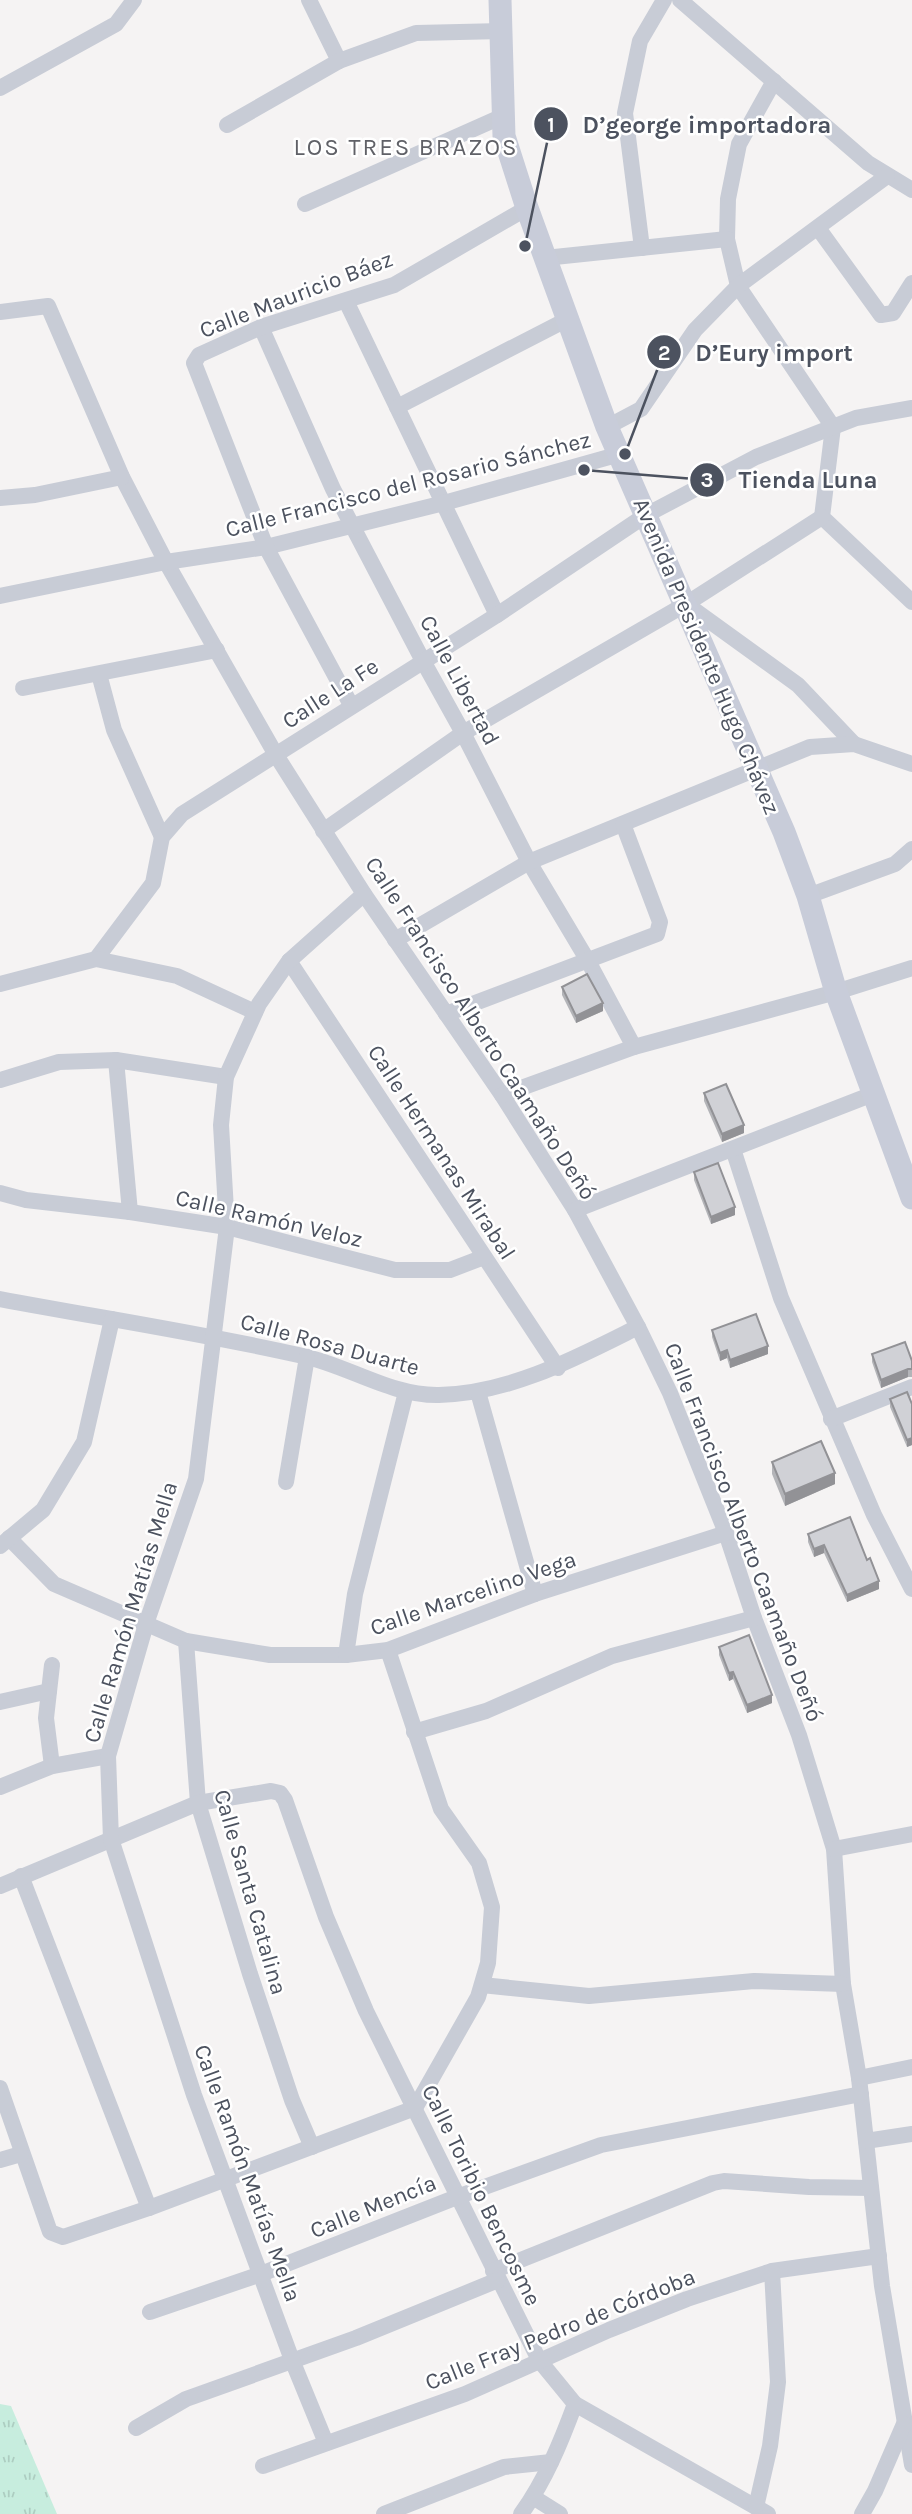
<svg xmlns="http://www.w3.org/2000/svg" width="912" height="2514" viewBox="0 0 912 2514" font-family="Karla,sans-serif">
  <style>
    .grass { fill: url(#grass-tufts) }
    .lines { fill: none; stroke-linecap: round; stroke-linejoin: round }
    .minor { stroke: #c8ccd6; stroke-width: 16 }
    .secondary { stroke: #c8ccd9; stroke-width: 23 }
    .wall { fill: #b3b4b8 }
    .shaded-wall { fill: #929296 }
    .building { fill: #d0d1d6; stroke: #929296; stroke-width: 2 }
    .labels { text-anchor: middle; stroke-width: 5; stroke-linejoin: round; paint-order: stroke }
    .street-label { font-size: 23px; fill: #4c525f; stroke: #fff }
    .neighbourhood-label { font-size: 24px; letter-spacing: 2px; fill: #606167; stroke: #fff }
    .leader { fill: none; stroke: #4c525f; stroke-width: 2.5 }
    .callout-dot { fill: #4c525f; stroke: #fff; stroke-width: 2.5 }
    .mark-label { font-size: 21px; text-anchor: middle; font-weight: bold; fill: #fff }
    .callout-label { font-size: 24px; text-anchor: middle; font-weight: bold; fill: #4c525f; stroke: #fff; stroke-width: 5; stroke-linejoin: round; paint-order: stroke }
  </style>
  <defs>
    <pattern id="grass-tufts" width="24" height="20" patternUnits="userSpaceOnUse" patternTransform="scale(1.75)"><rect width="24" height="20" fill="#c7edde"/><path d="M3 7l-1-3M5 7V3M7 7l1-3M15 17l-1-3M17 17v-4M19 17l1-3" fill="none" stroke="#adcdc1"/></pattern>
  </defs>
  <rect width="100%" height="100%" fill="#f5f3f3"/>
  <!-- grass -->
  <polygon class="grass" points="0,2404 11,2406 57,2514 0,2514"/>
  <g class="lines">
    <!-- minor -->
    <g class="minor">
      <polyline points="309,0 339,61"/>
      <polyline points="680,0 868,163 912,190"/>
      <polyline points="774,81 739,144 728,199 727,239 738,286 833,427 822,517 912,602"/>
      <polyline points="0,88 116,24 134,0"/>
      <polyline points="227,125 339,61 416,33 503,31"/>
      <polyline points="305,204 503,116"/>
      <polyline points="818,228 881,315 893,313 912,283"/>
      <polyline points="642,248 625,113 640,41 664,0"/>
      <polyline points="545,258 727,239"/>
      <polyline points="346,301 497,615"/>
      <polyline points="0,312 48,306 122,477 166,562 276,755 364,894 502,1095 575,1210 638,1327 670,1393 726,1533 754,1618 799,1735 834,1849 843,1984 859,2078 882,2286 912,2465"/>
      <polyline points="261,327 333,489 423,661 463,733 529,862 588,961 634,1047"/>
      <polyline points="397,407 568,319"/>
      <polyline points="607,427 641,409 695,330 738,286 887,176"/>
      <polyline points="0,498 35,495 122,477"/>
      <polyline points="0,596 166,562 266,547 444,503 620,454"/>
      <polyline points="686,604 798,685 854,744"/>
      <polyline points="99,674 114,730 162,837"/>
      <polyline points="23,688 217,650"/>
      <polyline points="351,705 266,547 194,363 199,355 261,327 394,285 527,208"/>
      <polyline points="323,831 463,733 686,604 822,517"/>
      <polyline points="808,896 895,864 912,849"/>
      <polyline points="395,940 529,862 810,747 854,744 912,764"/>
      <polyline points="96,959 153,883 162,837 182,814 497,615 646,515 756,457 856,418 912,408"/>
      <polyline points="289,961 558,1368"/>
      <polyline points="0,984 96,959 177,976 255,1012"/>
      <polyline points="446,1014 657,934 660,922 623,824"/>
      <polyline points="116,1060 130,1212"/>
      <polyline points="0,1080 59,1062 116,1060 226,1077"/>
      <polyline points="502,1095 634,1047 836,992 912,968"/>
      <polyline points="733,1149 781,1298 874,1515 912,1589"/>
      <polyline points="0,1193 26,1200 130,1212 227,1227 395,1270 450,1270 484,1257"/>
      <polyline points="575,1210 873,1094"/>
      <path d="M0,1299c101,19 202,34 303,57 46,10 88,40 136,39 72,-2 137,-37 199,-68"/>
      <polyline points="478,1392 535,1594"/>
      <polyline points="831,1419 912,1387"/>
      <polyline points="286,1482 307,1357"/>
      <polyline points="9,1538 54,1584 186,1641 270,1655 346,1655 388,1650 535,1594 726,1533"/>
      <polyline points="0,1546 43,1510 84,1442 112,1319"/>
      <polyline points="186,1641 198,1803 250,1974 292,2100 312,2147"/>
      <polyline points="346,1655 355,1594 406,1392"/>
      <polyline points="52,1665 46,1718 52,1766"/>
      <polyline points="0,1702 49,1691"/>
      <polyline points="414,1732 486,1711 612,1656 754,1618"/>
      <polyline points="0,1787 52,1766 108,1756"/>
      <polyline points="834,1849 912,1834"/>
      <polyline points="21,1876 149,2208"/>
      <polyline points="0,1886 198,1803 271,1791 280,1793 285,1800 326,1917 366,2011 539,2360 575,2404 768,2514"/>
      <polyline points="482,1985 589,1996 754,1981 843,1984"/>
      <polyline points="859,2078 912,2067"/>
      <polyline points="0,2088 50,2232 63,2237 149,2208 415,2108 478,1997 488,1963 492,1907 479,1863 441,1809 388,1650"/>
      <polyline points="866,2141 912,2134"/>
      <polyline points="0,2160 21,2154"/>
      <polyline points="493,2271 713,2183 724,2181 809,2187 871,2188"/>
      <polyline points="150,2312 261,2274 457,2197 601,2145 861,2094"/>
      <polyline points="136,2428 186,2399 356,2338 498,2280"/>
      <polyline points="326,2443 292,2360 194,2095 111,1839 108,1756 146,1624 196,1479 227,1227 221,1125 226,1077 259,1004 289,961 364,894"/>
      <polyline points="263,2466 465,2394 609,2330 687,2299 772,2271 879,2256"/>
      <polyline points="533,2497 560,2514"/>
      <polyline points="756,2507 770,2446 778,2382 772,2271"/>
      <polyline points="384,2514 504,2467 551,2462"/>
      <path d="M521,2514c24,-33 40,-72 54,-110"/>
      <polyline points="862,2514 875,2491 904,2424"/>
    </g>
    <!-- secondary -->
    <polyline class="secondary" points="500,0 504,136 527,208 607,427 784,832 808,896 836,992 912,1198"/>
  </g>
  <!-- wall -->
  <g class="wall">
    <polygon points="562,987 603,1011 576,1023 562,995"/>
    <polygon points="704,1093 744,1133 722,1142 704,1101"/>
    <polygon points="694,1172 735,1215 711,1224 694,1180"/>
    <polygon points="712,1330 768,1354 730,1368 727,1358 720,1361 712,1337"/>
    <polygon points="872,1354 912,1361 912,1377 908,1377 881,1388 872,1362"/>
    <polygon points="890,1399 912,1404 912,1445 907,1447 890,1407"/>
    <polygon points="772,1462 835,1484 785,1506 772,1474"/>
    <polygon points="850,1517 879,1589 847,1602 824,1553 814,1557 808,1542 808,1534"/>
    <polygon points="719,1647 772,1703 747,1713 733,1679 729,1681 719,1655"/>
  </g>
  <!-- shaded-wall -->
  <g class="shaded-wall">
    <polygon points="603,1003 603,1011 576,1023 576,1016"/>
    <polygon points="744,1125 744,1133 722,1142 722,1134"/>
    <polygon points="735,1207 735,1215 711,1224 711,1217"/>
    <polygon points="768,1346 768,1354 730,1368 730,1360"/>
    <polygon points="727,1350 727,1358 720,1361 720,1353"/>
    <polygon points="908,1369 908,1377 881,1388 881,1380"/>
    <polygon points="912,1438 912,1445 907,1447 907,1440"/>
    <polygon points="835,1473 835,1484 785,1506 785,1494"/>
    <polygon points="824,1545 824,1553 814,1557 814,1549"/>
    <polygon points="879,1581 879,1589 847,1602 847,1595"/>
    <polygon points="733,1672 733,1679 729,1681 729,1673"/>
    <polygon points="772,1695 772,1703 747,1713 747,1705"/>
  </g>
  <!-- building -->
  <g class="building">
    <polygon points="587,974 603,1003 576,1016 562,987"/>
    <polygon points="726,1084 744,1125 722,1134 704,1093"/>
    <polygon points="718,1163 735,1207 711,1217 694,1172"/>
    <polygon points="756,1314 768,1346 730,1360 727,1350 720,1353 712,1330"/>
    <polygon points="905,1342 912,1361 912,1369 908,1369 881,1380 872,1354"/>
    <polygon points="907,1392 912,1404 912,1438 907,1440 890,1399"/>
    <polygon points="821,1441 835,1473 785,1494 772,1462"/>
    <polygon points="850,1517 867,1560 870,1558 879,1581 847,1595 824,1545 814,1549 808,1534"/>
    <polygon points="749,1635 772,1695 747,1705 733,1672 729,1673 719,1647"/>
  </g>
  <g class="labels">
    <!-- street labels -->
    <g class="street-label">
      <text transform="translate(296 294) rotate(-21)" y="8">Calle Mauricio Báez</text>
      <text transform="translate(408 484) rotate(-14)" y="8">Calle Francisco del Rosario Sánchez</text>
      <text transform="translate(707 656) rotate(67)" y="8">Avenida Presidente Hugo Chávez</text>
      <text transform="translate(460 680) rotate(62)" y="8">Calle Libertad</text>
      <text transform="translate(330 693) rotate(-33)" y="8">Calle La Fe</text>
      <text transform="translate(481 1028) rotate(57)" y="8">Calle Francisco Alberto Caamaño Deñó</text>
      <text transform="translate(442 1152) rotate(57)" y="8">Calle Hermanas Mirabal</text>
      <text transform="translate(269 1218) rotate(13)" y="8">Calle Ramón Veloz</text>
      <text transform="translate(330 1344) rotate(15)" y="8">Calle Rosa Duarte</text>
      <text transform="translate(744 1532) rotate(69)" y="8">Calle Francisco Alberto Caamaño Deñó</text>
      <text transform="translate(473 1593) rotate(-19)" y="8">Calle Marcelino Vega</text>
      <text transform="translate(130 1612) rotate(-73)" y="8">Calle Ramón Matías Mella</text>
      <text transform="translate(251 1892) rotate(74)" y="8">Calle Santa Catalina</text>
      <text transform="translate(248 2173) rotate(70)" y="8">Calle Ramón Matías Mella</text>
      <text transform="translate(482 2195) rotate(64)" y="8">Calle Toribio Bencosme</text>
      <text transform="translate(373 2206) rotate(-22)" y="8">Calle Mencía</text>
      <text transform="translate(560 2329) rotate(-22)" y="8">Calle Fray Pedro de Córdoba</text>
    </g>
    <!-- neighbourhood labels -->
    <g class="neighbourhood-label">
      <text x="406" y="155">LOS TRES BRAZOS</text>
    </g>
  </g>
  <!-- callouts -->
  <path class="leader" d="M525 246L551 124M625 454L664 352M584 470L707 480"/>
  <g class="callout-dot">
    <circle cx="525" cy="246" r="7"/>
    <circle cx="625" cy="454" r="7"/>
    <circle cx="584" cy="470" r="7"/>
    <circle cx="551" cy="124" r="18"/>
    <circle cx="664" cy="352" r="18"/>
    <circle cx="707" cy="480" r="18"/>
  </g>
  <g class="mark-label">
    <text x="551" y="132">1</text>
    <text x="664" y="360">2</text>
    <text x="707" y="487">3</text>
  </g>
  <g class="callout-label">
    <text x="707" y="133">D’george importadora</text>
    <text x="774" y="361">D’Eury import</text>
    <text x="808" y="488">Tienda Luna</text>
  </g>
</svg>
